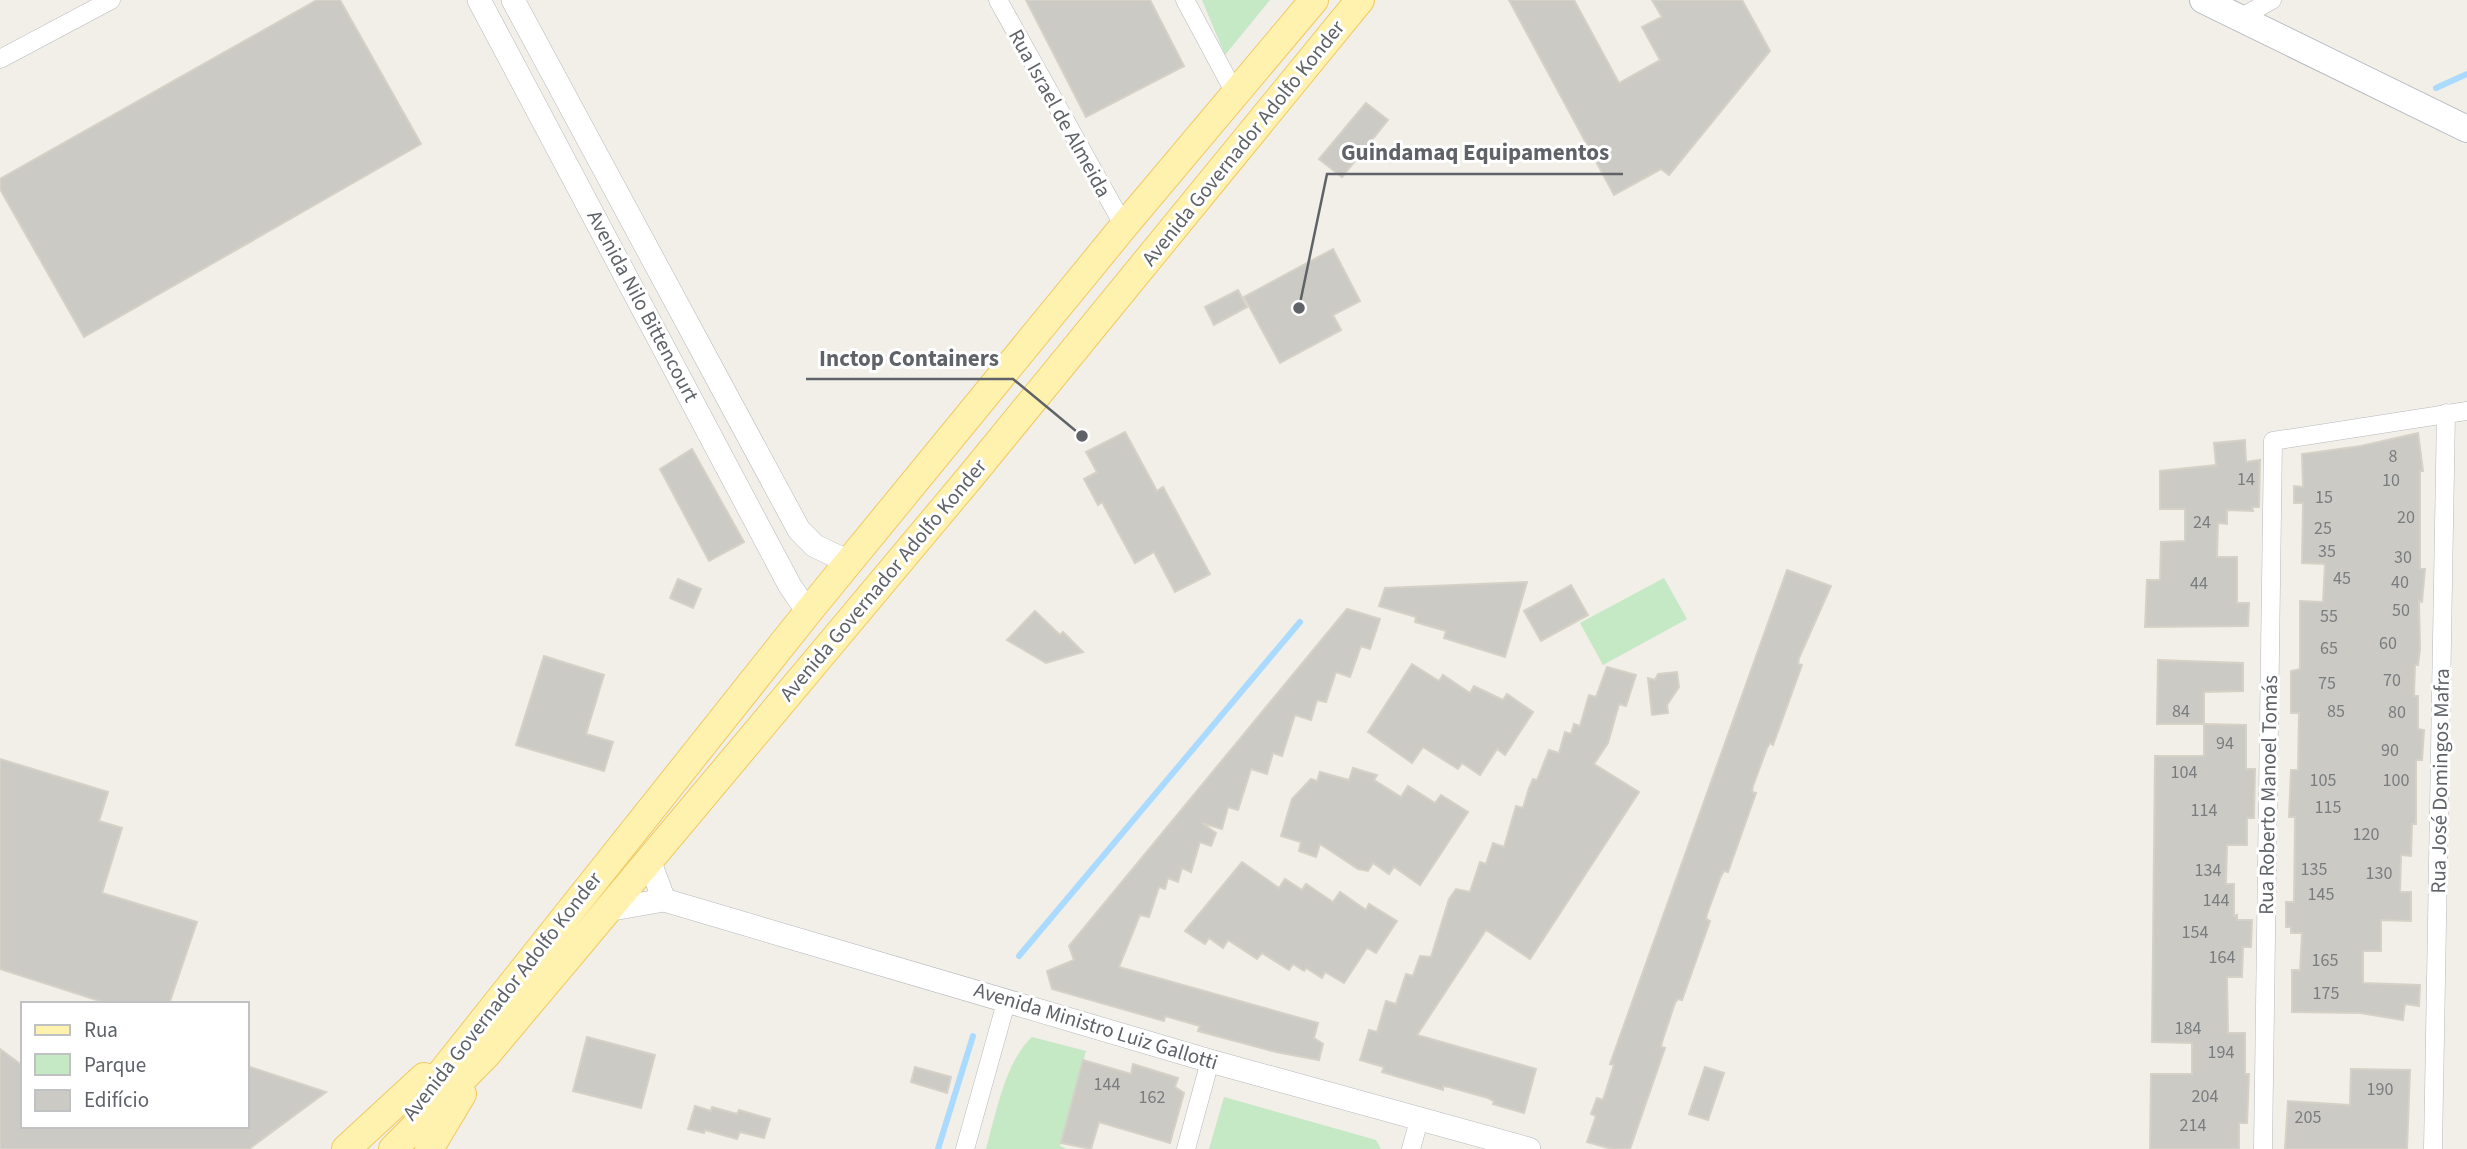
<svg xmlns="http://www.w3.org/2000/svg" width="2467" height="1149" viewBox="0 0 2467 1149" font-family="'Source Sans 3',sans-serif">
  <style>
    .green { fill: #c5e8c5 }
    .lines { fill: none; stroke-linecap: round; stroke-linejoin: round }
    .stream { stroke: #aadaff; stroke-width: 6 }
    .building { fill: #cccac5; stroke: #d6d1c6; stroke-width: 2 }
    .minor-casing { stroke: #b5b8bc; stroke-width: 19 }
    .tertiary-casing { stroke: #b5b8bc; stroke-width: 24 }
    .secondary-casing { stroke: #b6babf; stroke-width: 28 }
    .primary-casing { stroke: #f2c960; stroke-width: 30 }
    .minor { stroke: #fff; stroke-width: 18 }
    .tertiary { stroke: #fff; stroke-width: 23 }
    .secondary { stroke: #fff; stroke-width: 26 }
    .primary { stroke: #fff2af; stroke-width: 28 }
    .labels { text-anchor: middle; stroke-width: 6; stroke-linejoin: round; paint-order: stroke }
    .number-label { font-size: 18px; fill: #7a7d7f }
    .street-label { font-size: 21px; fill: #5f6368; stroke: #fff }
    .leader { fill: none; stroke: #5f6368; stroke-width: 2.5 }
    .callout-dot { fill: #5f6368; stroke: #fff; stroke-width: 2.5 }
    .callout-label { font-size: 23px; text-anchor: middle; font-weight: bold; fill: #5f6368; stroke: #fff; stroke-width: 6; stroke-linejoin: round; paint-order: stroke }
  </style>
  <rect width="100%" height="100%" fill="#f1efe8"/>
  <!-- green -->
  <g class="green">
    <polygon points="1202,0 1270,0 1225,55"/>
    <polygon points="1664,578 1687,619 1603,665 1580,623"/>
    <path d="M1032,1037l54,14 -26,95 7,3h-81c10,-35 19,-87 46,-112z"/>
    <polygon points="1224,1097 1376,1140 1381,1149 1209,1149"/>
  </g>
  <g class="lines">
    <!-- stream -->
    <g class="stream">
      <polyline points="2436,88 2467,74"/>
      <polyline points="1019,956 1300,622"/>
      <polyline points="938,1149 973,1036"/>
    </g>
  </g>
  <!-- building -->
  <g class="building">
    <polygon points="317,0 340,0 421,144 84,337 0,189 0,179"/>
    <polygon points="1026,0 1150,0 1184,66 1086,117"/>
    <polygon points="1509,0 1574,0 1619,83 1660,60 1642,27 1662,17 1652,0 1742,0 1770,51 1669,175 1661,169 1614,195"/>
    <polygon points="1366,103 1388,120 1342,177 1319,159"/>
    <polygon points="1333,249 1360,301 1333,315 1341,330 1280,363 1244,297"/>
    <polygon points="1238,290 1247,307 1214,325 1205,307"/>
    <polygon points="1125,432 1157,491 1163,487 1210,574 1175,592 1154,552 1135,563 1102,502 1098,505 1084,479 1097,472 1086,452"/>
    <polygon points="2418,433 2423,471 2420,471 2420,569 2425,569 2422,602 2419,601 2420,649 2418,665 2415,665 2414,696 2418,696 2418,729 2424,730 2422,760 2416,760 2416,824 2412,824 2411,856 2401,855 2400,892 2411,892 2411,921 2381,920 2381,951 2363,951 2363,983 2420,985 2419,1006 2405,1004 2403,1020 2360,1013 2292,1012 2292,970 2300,970 2302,933 2291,933 2291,927 2286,927 2286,902 2294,902 2295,817 2289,817 2291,770 2298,770 2299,713 2291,713 2291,671 2300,669 2300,601 2323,602 2325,564 2302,563 2303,503 2294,503 2294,486 2303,487 2302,454 2361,446"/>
    <polygon points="2245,440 2246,462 2260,460 2259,507 2252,507 2253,511 2227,510 2227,524 2218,523 2217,557 2237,557 2237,603 2249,603 2248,626 2145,627 2147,580 2160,580 2161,542 2185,541 2185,509 2160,509 2160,471 2216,465 2214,443"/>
    <polygon points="692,449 744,542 709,561 660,469"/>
    <polygon points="1787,570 1831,586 1799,658 1798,664 1802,665 1773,745 1770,743 1767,748 1753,786 1752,792 1756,793 1728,872 1724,871 1721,876 1707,914 1706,919 1710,921 1682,1000 1678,999 1675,1003 1662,1042 1661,1047 1665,1048 1630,1149 1612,1149 1587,1142 1596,1116 1591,1114 1597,1098 1603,1100 1614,1065 1610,1064"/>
    <polygon points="678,579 701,589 693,608 670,598"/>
    <polygon points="1527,582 1505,657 1444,638 1446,631 1415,622 1416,617 1379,606 1385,588"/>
    <polygon points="1571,585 1588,615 1541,641 1524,611"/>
    <polygon points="1347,609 1380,619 1370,649 1361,646 1350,677 1336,672 1326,702 1317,700 1311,720 1295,715 1282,756 1273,753 1267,774 1251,769 1238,810 1228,807 1222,829 1202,823 1216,833 1211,846 1200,842 1191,872 1182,868 1178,882 1168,878 1165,889 1159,887 1149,917 1140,915 1119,967 1318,1023 1314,1038 1323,1044 1319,1060 1276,1052 1198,1031 1200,1026 1165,1016 1164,1021 1052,989 1047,971 1074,960 1069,946"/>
    <polygon points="1035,611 1060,635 1063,632 1083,652 1046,663 1007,640"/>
    <polygon points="544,656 604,675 586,734 613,742 604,771 516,745"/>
    <polygon points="2158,660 2243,663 2243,691 2204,692 2204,724 2157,724"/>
    <polygon points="1412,664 1439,681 1443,675 1470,693 1474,686 1503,700 1507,694 1533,712 1505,755 1497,749 1480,775 1462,763 1458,769 1423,747 1412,763 1368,732"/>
    <polygon points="1607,667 1636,675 1626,706 1619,704 1608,743 1594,764 1639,792 1530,959 1486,930 1417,1035 1536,1069 1524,1113 1493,1104 1494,1101 1488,1098 1449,1087 1443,1086 1443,1090 1382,1072 1384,1067 1360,1060 1369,1030 1377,1032 1386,1001 1396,1004 1406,974 1413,976 1420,956 1431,957 1449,899 1456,889 1470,892 1480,862 1486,864 1493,843 1504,847 1516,806 1523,808 1529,788 1533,779 1537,780 1549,750 1559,753 1565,732 1571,734 1574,724 1580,726 1589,695 1596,697"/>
    <polygon points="1677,672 1679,687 1667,705 1668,713 1652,715 1648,678 1655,680 1658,674"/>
    <polygon points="2204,724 2246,725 2246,769 2255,769 2254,818 2247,818 2247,845 2227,845 2226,884 2234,884 2234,916 2237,915 2237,920 2252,920 2251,947 2243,947 2242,977 2227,977 2228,1033 2245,1033 2245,1074 2249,1074 2247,1123 2239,1123 2239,1149 2150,1149 2151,1074 2192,1074 2192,1043 2152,1042 2155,756 2204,756"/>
    <polygon points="0,759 108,792 99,821 122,828 102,893 197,922 169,1004 109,1004 0,969"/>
    <polygon points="1353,768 1377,775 1374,780 1401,797 1408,786 1435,803 1441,795 1468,812 1420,885 1394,867 1389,874 1373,863 1368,871 1358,869 1320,844 1316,857 1299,851 1301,842 1281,836 1292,799 1311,779 1317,781 1320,772 1349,780"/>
    <polygon points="1242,862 1279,888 1285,879 1302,890 1306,884 1333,902 1340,892 1366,910 1369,904 1397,921 1376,953 1367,948 1344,983 1325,972 1322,978 1306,968 1304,971 1293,964 1289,970 1262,953 1257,959 1228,940 1223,948 1209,938 1205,944 1185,931"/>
    <polygon points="587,1037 655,1055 641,1108 573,1091"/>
    <polygon points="0,1049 23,1066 23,1126 247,1126 247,1066 326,1092 249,1149 0,1149"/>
    <polygon points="1083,1060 1131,1074 1133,1064 1178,1078 1175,1087 1184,1093 1170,1143 1099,1122 1091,1149 1061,1143"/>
    <polygon points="915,1067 951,1077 947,1093 911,1082"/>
    <polygon points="1705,1067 1724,1073 1708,1120 1689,1114"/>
    <polygon points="2351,1069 2410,1070 2407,1149 2285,1149 2288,1101 2350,1105"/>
    <polygon points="695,1106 711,1111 712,1107 737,1114 739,1110 770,1119 764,1138 740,1132 737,1139 705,1130 704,1133 688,1129"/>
  </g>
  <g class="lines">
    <defs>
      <g id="minor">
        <polyline points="998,0 1124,226"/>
        <polyline points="1185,0 1236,95"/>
        <polyline points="2240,18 2272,0"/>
        <polyline points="0,59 111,0"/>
        <polyline points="965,1149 1007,999"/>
        <polyline points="1186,1149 1210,1061"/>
        <polyline points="1411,1149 1420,1117"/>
        <polyline points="2263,1149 2273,441 2467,411"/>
        <polyline points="2433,1149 2446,413"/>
      </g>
      <g id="tertiary">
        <polyline points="479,0 790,586 808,612"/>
        <polyline points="513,0 799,530 815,546 849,562"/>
        <polyline points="649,860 664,900"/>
        <polyline points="607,910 664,900 1210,1061 1529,1149"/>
      </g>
      <polyline id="secondary" points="2203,0 2467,129"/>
      <g id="primary">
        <polyline points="416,1105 808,612 1124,226 1314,0"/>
        <polyline points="346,1149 424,1077"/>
        <polyline points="393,1149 486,1055 575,949 971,476 1360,0"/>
        <polyline points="429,1149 462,1094"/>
      </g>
    </defs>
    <!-- minor casing -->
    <use href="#minor" class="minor-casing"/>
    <!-- tertiary casing -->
    <use href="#tertiary" class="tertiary-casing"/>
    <!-- secondary casing -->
    <use href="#secondary" class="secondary-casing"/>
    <!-- primary casing -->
    <use href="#primary" class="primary-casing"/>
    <!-- minor -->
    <use href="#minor" class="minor"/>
    <!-- tertiary -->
    <use href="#tertiary" class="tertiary"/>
    <!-- secondary -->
    <use href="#secondary" class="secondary"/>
    <!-- primary -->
    <use href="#primary" class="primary"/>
  </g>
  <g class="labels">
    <!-- number labels -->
    <g class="number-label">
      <text x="2393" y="462">8</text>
      <text x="2246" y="485">14</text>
      <text x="2391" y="486">10</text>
      <text x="2324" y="503">15</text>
      <text x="2406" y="523">20</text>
      <text x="2202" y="528">24</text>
      <text x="2323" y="534">25</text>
      <text x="2327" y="557">35</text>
      <text x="2403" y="563">30</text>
      <text x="2342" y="584">45</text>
      <text x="2400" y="588">40</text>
      <text x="2199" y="589">44</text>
      <text x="2401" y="616">50</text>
      <text x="2329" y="622">55</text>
      <text x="2388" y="649">60</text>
      <text x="2329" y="654">65</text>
      <text x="2392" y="686">70</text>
      <text x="2327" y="689">75</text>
      <text x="2181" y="717">84</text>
      <text x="2336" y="717">85</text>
      <text x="2397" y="718">80</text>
      <text x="2225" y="749">94</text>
      <text x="2390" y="756">90</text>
      <text x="2184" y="778">104</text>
      <text x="2323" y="786">105</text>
      <text x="2396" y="786">100</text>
      <text x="2328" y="813">115</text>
      <text x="2204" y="816">114</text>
      <text x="2366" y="840">120</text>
      <text x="2314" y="875">135</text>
      <text x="2208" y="876">134</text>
      <text x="2379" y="879">130</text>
      <text x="2321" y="900">145</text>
      <text x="2216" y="906">144</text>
      <text x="2195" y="938">154</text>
      <text x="2222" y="963">164</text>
      <text x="2325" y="966">165</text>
      <text x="2326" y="999">175</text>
      <text x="2188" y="1034">184</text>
      <text x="2221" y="1058">194</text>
      <text x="1107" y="1090">144</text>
      <text x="2380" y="1095">190</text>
      <text x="2205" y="1102">204</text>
      <text x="1152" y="1103">162</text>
      <text x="2308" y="1123">205</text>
      <text x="2193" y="1131">214</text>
    </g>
    <!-- street labels -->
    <g class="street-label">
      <text transform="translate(1060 113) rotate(61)" y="7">Rua Israel de Almeida</text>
      <text transform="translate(1243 143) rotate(-51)" y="7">Avenida Governador Adolfo Konder</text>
      <text transform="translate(643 306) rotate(62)" y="7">Avenida Nilo Bittencourt</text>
      <text transform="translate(883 580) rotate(-50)" y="7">Avenida Governador Adolfo Konder</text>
      <text transform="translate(2440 781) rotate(-89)" y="7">Rua José Domingos Mafra</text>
      <text transform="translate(2268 795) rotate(-89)" y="7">Rua Roberto Manoel Tomás</text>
      <text transform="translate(502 996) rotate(-52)" y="7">Avenida Governador Adolfo Konder</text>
      <text transform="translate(1096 1026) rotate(17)" y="7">Avenida Ministro Luiz Gallotti</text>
    </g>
  </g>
  <!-- callouts -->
  <path class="leader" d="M1299 308L1327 174H1623M1082 436L1013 379H806"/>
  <g class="callout-dot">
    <circle cx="1299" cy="308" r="7"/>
    <circle cx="1082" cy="436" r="7"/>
  </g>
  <g class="callout-label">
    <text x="1475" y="160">Guindamaq Equipamentos</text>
    <text x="909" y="366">Inctop Containers</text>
  </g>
  <!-- legend -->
  <rect x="21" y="1002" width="228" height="126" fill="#ffffff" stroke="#bfc1c3" stroke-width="2"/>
  <rect x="35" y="1025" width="35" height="10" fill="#fff2af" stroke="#bfc1c3" stroke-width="2"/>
  <text x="84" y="1037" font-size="21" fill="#5f6368">Rua</text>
  <rect x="35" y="1054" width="35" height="21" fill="#c5e8c5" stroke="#bfc1c3" stroke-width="2"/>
  <text x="84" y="1072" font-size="21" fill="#5f6368">Parque</text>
  <rect x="35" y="1090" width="35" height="21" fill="#cccac5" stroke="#bfc1c3" stroke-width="2"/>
  <text x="84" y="1107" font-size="21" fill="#5f6368">Edifício</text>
</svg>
